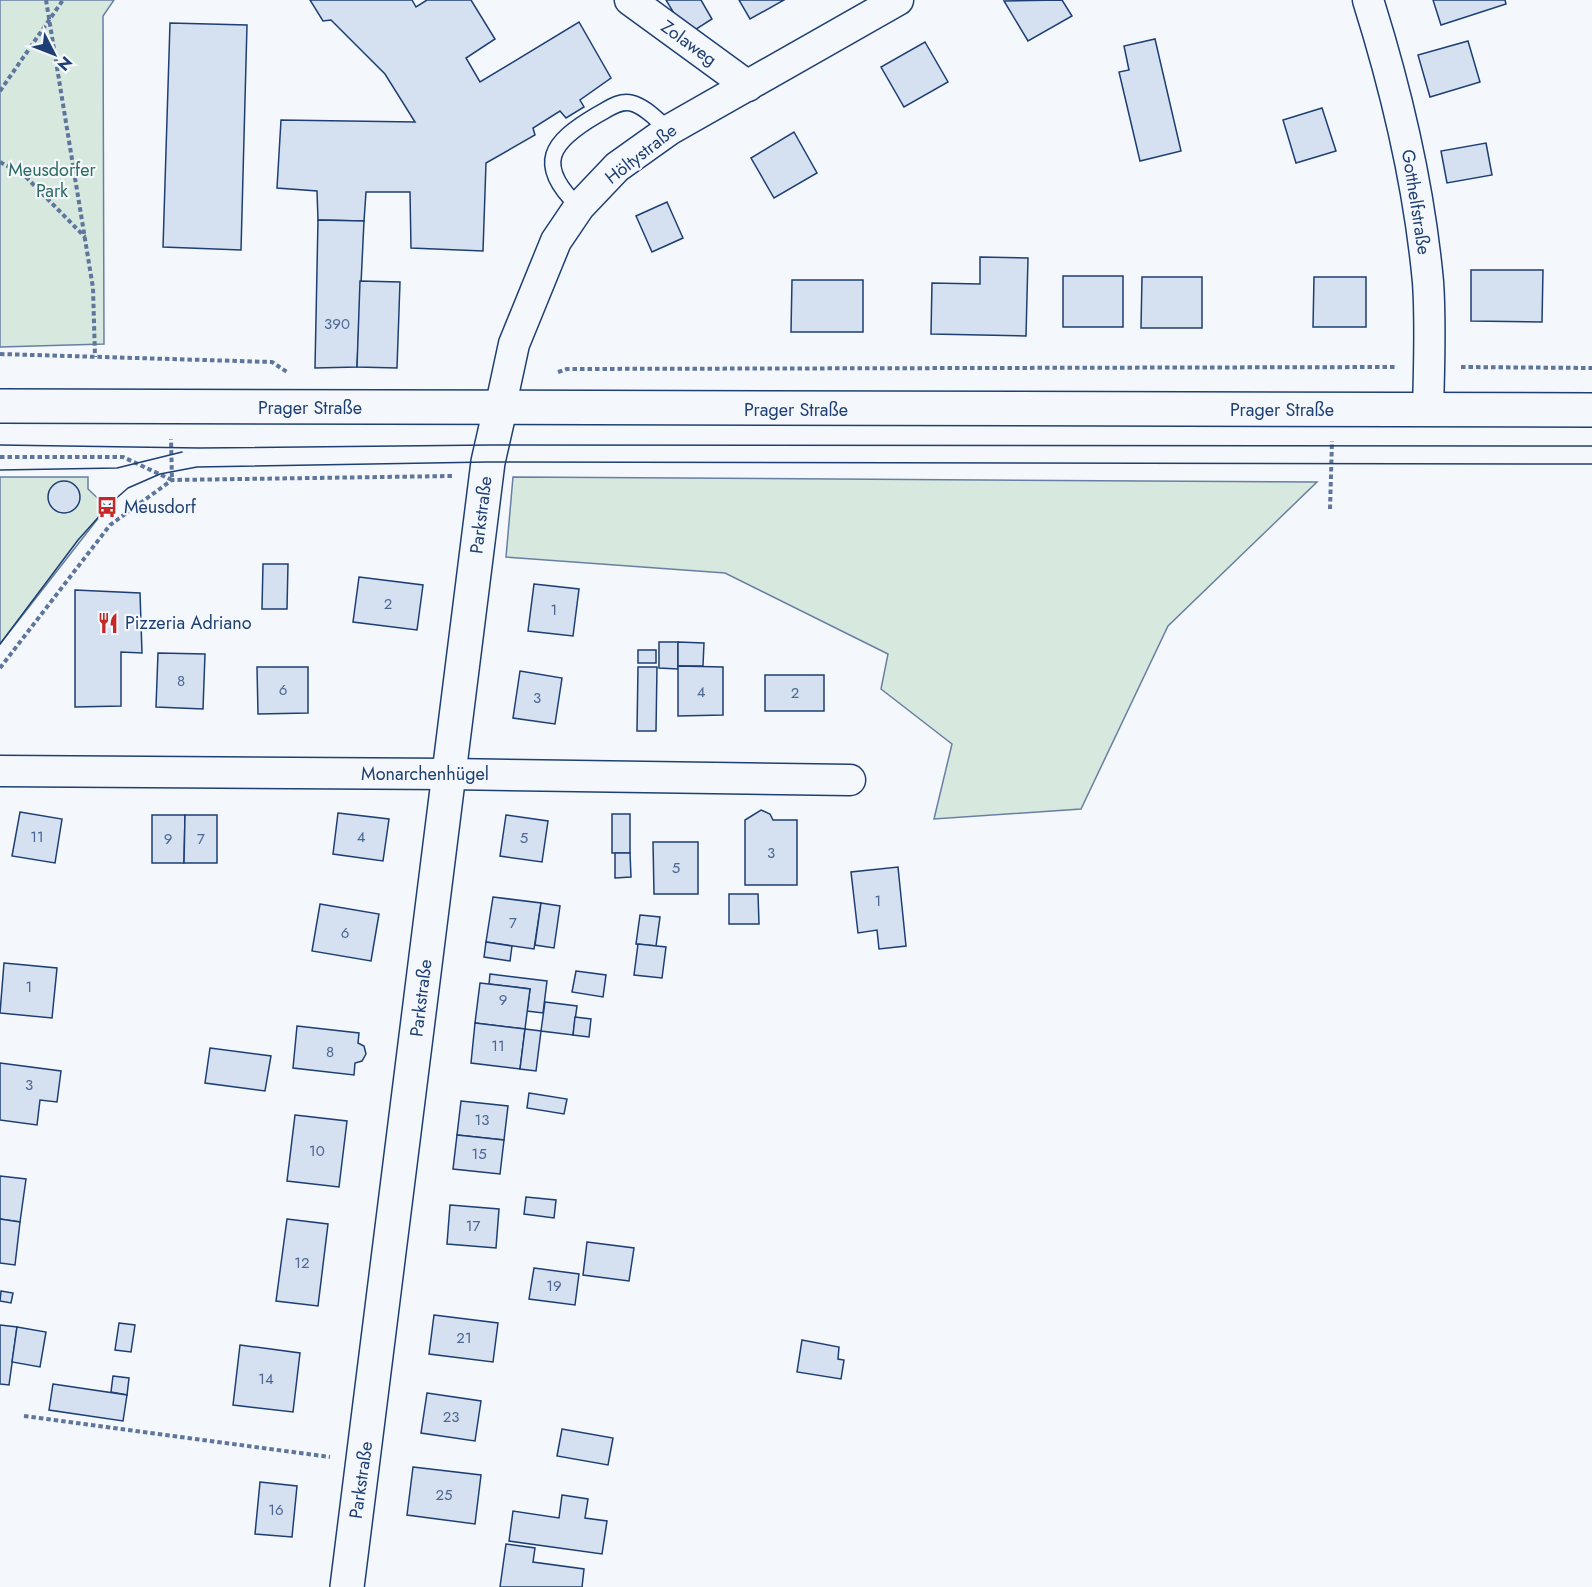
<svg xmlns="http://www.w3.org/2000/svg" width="1592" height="1587" viewBox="0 0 1592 1587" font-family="Jost,sans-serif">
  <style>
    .green { fill: #d7e8df; stroke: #687fa3; stroke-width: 1.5 }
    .building { fill: #d5e0f0; stroke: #1d3f73; stroke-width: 1.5 }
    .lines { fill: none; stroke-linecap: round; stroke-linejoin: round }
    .lane-casing { stroke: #1d3f73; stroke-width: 18 }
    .street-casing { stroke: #1d3f73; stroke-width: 33 }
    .secondary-casing { stroke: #1d3f73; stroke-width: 36 }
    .primary-casing { stroke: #1d3f73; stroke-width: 36 }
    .path { stroke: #5e769c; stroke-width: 4; stroke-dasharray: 4.5 3; stroke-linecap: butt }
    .lane { stroke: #f4f7fb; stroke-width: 15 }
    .street { stroke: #f4f7fb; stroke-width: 30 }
    .secondary { stroke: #f4f7fb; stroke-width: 33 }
    .primary { stroke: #f4f7fb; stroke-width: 33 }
    .tram { stroke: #1d3f73; stroke-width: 1.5 }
    .labels { text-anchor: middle; stroke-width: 4.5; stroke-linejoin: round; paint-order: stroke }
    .number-label { font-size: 15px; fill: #4b6792 }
    .street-label { font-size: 18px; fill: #1d3f73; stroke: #f4f7fb }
    .park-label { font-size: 18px; fill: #2c6c60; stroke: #f4f7fb }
    .poi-label { font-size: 18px; fill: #1d3f73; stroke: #f4f7fb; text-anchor: start }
  </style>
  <rect width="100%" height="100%" fill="#f4f7fb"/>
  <!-- green -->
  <g class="green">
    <polygon points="0,0 114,0 103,16 104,344 0,347"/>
    <polygon points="0,477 88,477 88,489 107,507 0,644"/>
    <polygon points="513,477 1317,482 1168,626 1081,809 934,819 952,744 881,689 888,654 725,573 506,557"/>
  </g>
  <!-- building -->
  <g class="building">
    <polygon points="310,0 412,0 416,7 427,0 471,0 495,39 466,58 480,82 579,22 611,78 580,100 584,107 566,118 560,111 533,128 535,135 486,163 483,251 411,248 410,192 366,192 364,221 318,220 317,191 277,188 281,120 415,122 385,74 331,20 323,21"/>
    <polygon points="666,0 701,0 712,19 687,35"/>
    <polygon points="739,0 784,0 750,19"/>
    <polygon points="1062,0 1072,16 1028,41 1004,1"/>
    <polygon points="1433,0 1505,0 1506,4 1441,25"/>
    <polygon points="170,23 247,25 241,250 163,247"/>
    <polygon points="1155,39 1181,151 1140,161 1119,72 1129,70 1124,46"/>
    <polygon points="1468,41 1480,82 1430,97 1418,55"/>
    <polygon points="925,42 948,82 904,107 881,67"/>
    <polygon points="1322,108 1336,151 1296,163 1283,120"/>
    <polygon points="794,132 817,173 774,198 751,158"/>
    <polygon points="1486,143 1492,175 1447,183 1441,151"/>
    <polygon points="667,202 683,238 652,252 636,216"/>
    <polygon points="318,220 364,221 357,367 315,368"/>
    <polygon points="980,257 1028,258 1026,336 931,334 932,283 980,284"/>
    <polygon points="1471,270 1543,270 1542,322 1471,321"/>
    <rect x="1063" y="276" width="60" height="51"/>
    <polygon points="1142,277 1202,277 1202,328 1141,328"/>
    <polygon points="1314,277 1366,277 1366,327 1313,327"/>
    <polygon points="792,280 863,280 863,332 791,332"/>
    <polygon points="360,281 400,282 397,368 357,367"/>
    <circle cx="64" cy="497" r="16"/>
    <polygon points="263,564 288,564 287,609 262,609"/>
    <polygon points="359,577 423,585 417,630 353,622"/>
    <polygon points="534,584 579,589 573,636 528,631"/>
    <polygon points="75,590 140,593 142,653 121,652 121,706 75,707"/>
    <polygon points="659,642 678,642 678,669 659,668"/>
    <polygon points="678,642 704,643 703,666 678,666"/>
    <rect x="638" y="650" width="18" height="13"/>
    <polygon points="158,653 205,654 203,709 156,707"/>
    <polygon points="678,666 723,667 723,715 678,716"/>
    <polygon points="257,667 308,667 308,713 258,714"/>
    <polygon points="638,667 657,667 656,731 637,731"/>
    <polygon points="520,671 562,678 555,724 513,718"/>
    <rect x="765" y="675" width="59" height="36"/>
    <polygon points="761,810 770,814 773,820 797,820 797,885 745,885 745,820"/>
    <polygon points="20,812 62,819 55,863 12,856"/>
    <polygon points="338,813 389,819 383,861 333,854"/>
    <rect x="612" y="814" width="18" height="39"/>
    <polygon points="152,815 185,815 184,863 152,863"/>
    <polygon points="185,815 217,815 217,863 184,863"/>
    <polygon points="506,815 548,821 542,862 500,856"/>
    <polygon points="653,842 698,842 698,894 654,894"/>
    <polygon points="615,853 630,853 631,877 615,878"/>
    <polygon points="898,867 906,946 879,949 877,930 858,933 851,872"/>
    <polygon points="729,894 758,894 759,924 729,924"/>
    <polygon points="493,897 541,903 534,949 486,942"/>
    <polygon points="541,903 560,906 554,948 535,945"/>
    <polygon points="320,904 379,914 371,961 312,951"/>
    <polygon points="640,915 660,917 656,946 636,944"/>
    <polygon points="486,942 512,946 510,961 484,957"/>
    <polygon points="638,944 666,947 662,978 634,975"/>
    <polygon points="4,963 57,968 52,1018 0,1013"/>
    <polygon points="576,971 606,975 603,997 572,992"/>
    <polygon points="490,974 547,981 543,1013 527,1011 530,989 489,984"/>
    <polygon points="480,983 530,989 525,1029 475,1023"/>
    <polygon points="545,1002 577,1006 573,1035 541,1031"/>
    <polygon points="575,1017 591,1019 589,1037 573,1035"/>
    <polygon points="475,1023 525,1029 520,1069 471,1063"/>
    <polygon points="297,1026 359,1033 358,1043 364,1046 366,1054 362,1061 355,1063 354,1075 293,1068"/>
    <polygon points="525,1029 541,1031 536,1071 520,1069"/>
    <polygon points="210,1048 271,1056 265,1091 205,1083"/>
    <polygon points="0,1063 61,1071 57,1102 40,1100 37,1125 0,1120"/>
    <polygon points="529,1093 567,1099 564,1114 527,1108"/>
    <polygon points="461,1101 508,1106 504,1140 457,1135"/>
    <polygon points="295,1115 347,1121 339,1187 287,1181"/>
    <polygon points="457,1135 504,1140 500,1174 453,1169"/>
    <polygon points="0,1176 26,1179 20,1222 0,1219"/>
    <polygon points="526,1197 556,1200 554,1218 524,1214"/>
    <polygon points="450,1205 499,1209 496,1248 447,1244"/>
    <polygon points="0,1219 20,1222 15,1265 0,1263"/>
    <polygon points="287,1219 328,1224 318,1306 276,1301"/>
    <polygon points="587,1242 634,1248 629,1281 583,1275"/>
    <polygon points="534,1268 579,1274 575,1305 529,1299"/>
    <polygon points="1,1291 13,1293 11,1303 0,1301"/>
    <polygon points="434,1315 498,1323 493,1362 429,1354"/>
    <polygon points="119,1323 135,1325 131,1352 115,1350"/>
    <polygon points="0,1325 17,1327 9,1385 0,1384"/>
    <polygon points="17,1327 46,1332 40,1367 12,1362"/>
    <polygon points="802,1340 839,1347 838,1359 844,1360 841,1379 797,1372"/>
    <polygon points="240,1345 300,1353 293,1412 233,1405"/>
    <polygon points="113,1376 129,1378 127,1395 111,1392"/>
    <polygon points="53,1384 127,1395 123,1421 49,1410"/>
    <polygon points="427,1393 481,1401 475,1441 421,1433"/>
    <polygon points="562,1429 613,1438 608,1465 557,1456"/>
    <polygon points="413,1467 481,1475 475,1524 407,1515"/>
    <polygon points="260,1482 297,1486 292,1537 255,1534"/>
    <polygon points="562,1495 588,1499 585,1518 607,1521 602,1554 509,1541 513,1511 559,1518"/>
    <polygon points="506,1544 535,1548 533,1562 584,1569 582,1587 500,1587"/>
  </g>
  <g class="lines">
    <defs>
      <path id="lane" d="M579,207c-45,-43 -28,-65 18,-92 10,-5 22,-15 34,-12 14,3 27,18 38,27"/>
      <g id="street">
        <polyline points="630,0 748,86"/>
        <path d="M1368,0c29,92 51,185 60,282 3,42 1,86 0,128"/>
        <polyline points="500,409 514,344 556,241 579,207 617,167 669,130 898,0"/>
        <polyline points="0,771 449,774 850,780"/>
      </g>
      <polyline id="secondary" points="347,1587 488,462 500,409"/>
      <polyline id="primary" points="0,406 1592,410"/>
    </defs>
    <!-- lane casing -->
    <use href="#lane" class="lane-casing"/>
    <!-- street casing -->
    <use href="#street" class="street-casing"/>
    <!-- secondary casing -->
    <use href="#secondary" class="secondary-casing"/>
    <!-- primary casing -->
    <use href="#primary" class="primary-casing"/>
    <!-- path -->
    <g class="path">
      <polyline points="46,0 93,288 95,357"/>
      <polyline points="0,91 63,0"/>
      <polyline points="0,162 24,175 85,237"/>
      <polyline points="0,354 272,362 287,372"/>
      <polyline points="1461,367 1592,368"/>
      <polyline points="558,372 567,369 1397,367"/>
      <polyline points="0,457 123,457 172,480 171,439"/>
      <polyline points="1330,509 1332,441"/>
      <polyline points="0,668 110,525 172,480 453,476"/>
      <polyline points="24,1416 330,1457"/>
    </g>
    <!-- lane -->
    <use href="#lane" class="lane"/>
    <!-- street -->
    <use href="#street" class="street"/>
    <!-- secondary -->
    <use href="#secondary" class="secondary"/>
    <!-- primary -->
    <use href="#primary" class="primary"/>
    <!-- tram -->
    <g class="tram">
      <polyline points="0,445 199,448 491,445 1592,446"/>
      <polyline points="0,470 117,468 182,452"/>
      <polyline points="0,644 78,540 112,502 128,488 160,474 197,467 488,462 1592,464"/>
    </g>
  </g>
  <!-- icons -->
  <defs>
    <symbol id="bus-bare" viewBox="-9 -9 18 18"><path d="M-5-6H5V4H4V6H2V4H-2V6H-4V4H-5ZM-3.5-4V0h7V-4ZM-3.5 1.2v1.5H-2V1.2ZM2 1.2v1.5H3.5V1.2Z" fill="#c62828" stroke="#f4f7fb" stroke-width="2.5" paint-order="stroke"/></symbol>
    <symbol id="restaurant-bare" viewBox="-9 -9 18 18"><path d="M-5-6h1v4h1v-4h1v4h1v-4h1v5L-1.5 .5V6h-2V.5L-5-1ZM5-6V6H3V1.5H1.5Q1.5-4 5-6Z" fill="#c62828" stroke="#f4f7fb" stroke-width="2.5" paint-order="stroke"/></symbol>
  </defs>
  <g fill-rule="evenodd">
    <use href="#bus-bare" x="92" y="492" width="30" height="30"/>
    <use href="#restaurant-bare" x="93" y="608" width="30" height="30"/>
  </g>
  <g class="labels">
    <!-- number labels -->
    <g class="number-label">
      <text x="337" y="329">390</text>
      <text x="388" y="609">2</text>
      <text x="554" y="615">1</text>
      <text x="181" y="686">8</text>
      <text x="283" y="695">6</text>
      <text x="701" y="697">4</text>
      <text x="795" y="698">2</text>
      <text x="537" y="703">3</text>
      <text x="37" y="842">11</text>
      <text x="361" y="842">4</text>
      <text x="524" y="843">5</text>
      <text x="168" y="844">9</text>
      <text x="201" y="844">7</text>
      <text x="771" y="858">3</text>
      <text x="676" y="873">5</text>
      <text x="878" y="906">1</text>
      <text x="513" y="928">7</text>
      <text x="345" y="938">6</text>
      <text x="29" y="992">1</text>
      <text x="503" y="1005">9</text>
      <text x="498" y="1051">11</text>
      <text x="330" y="1057">8</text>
      <text x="29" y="1090">3</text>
      <text x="482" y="1125">13</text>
      <text x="317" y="1156">10</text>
      <text x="479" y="1159">15</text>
      <text x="473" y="1231">17</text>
      <text x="302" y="1268">12</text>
      <text x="554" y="1291">19</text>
      <text x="464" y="1343">21</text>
      <text x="266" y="1384">14</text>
      <text x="451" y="1422">23</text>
      <text x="444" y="1500">25</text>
      <text x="276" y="1515">16</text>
    </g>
    <!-- street labels -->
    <g class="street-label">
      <text transform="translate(689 43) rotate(36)" y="6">Zolaweg</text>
      <text transform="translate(641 154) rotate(-38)" y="6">Höltystraße</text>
      <text transform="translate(1416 202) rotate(81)" y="6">Gotthelfstraße</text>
      <text x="310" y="414">Prager Straße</text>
      <text x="796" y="416">Prager Straße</text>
      <text x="1282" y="416">Prager Straße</text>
      <text transform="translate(481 515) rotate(-83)" y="6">Parkstraße</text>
      <text x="425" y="780">Monarchenhügel</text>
      <text transform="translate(421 998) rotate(-83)" y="6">Parkstraße</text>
      <text transform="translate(361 1480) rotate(-82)" y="6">Parkstraße</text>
    </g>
    <!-- park labels -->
    <g class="park-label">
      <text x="52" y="176">Meusdorfer<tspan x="52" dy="21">Park</tspan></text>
    </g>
    <!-- poi labels -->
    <g class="poi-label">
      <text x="124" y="513">Meusdorf</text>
      <text x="125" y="629">Pizzeria Adriano</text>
    </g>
  </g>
  <!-- north arrow -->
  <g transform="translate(54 54) rotate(132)" stroke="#f4f7fb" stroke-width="4.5" paint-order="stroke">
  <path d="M0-4.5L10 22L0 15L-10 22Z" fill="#1d3f73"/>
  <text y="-9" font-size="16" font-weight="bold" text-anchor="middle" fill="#1d3f73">N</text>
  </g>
</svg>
